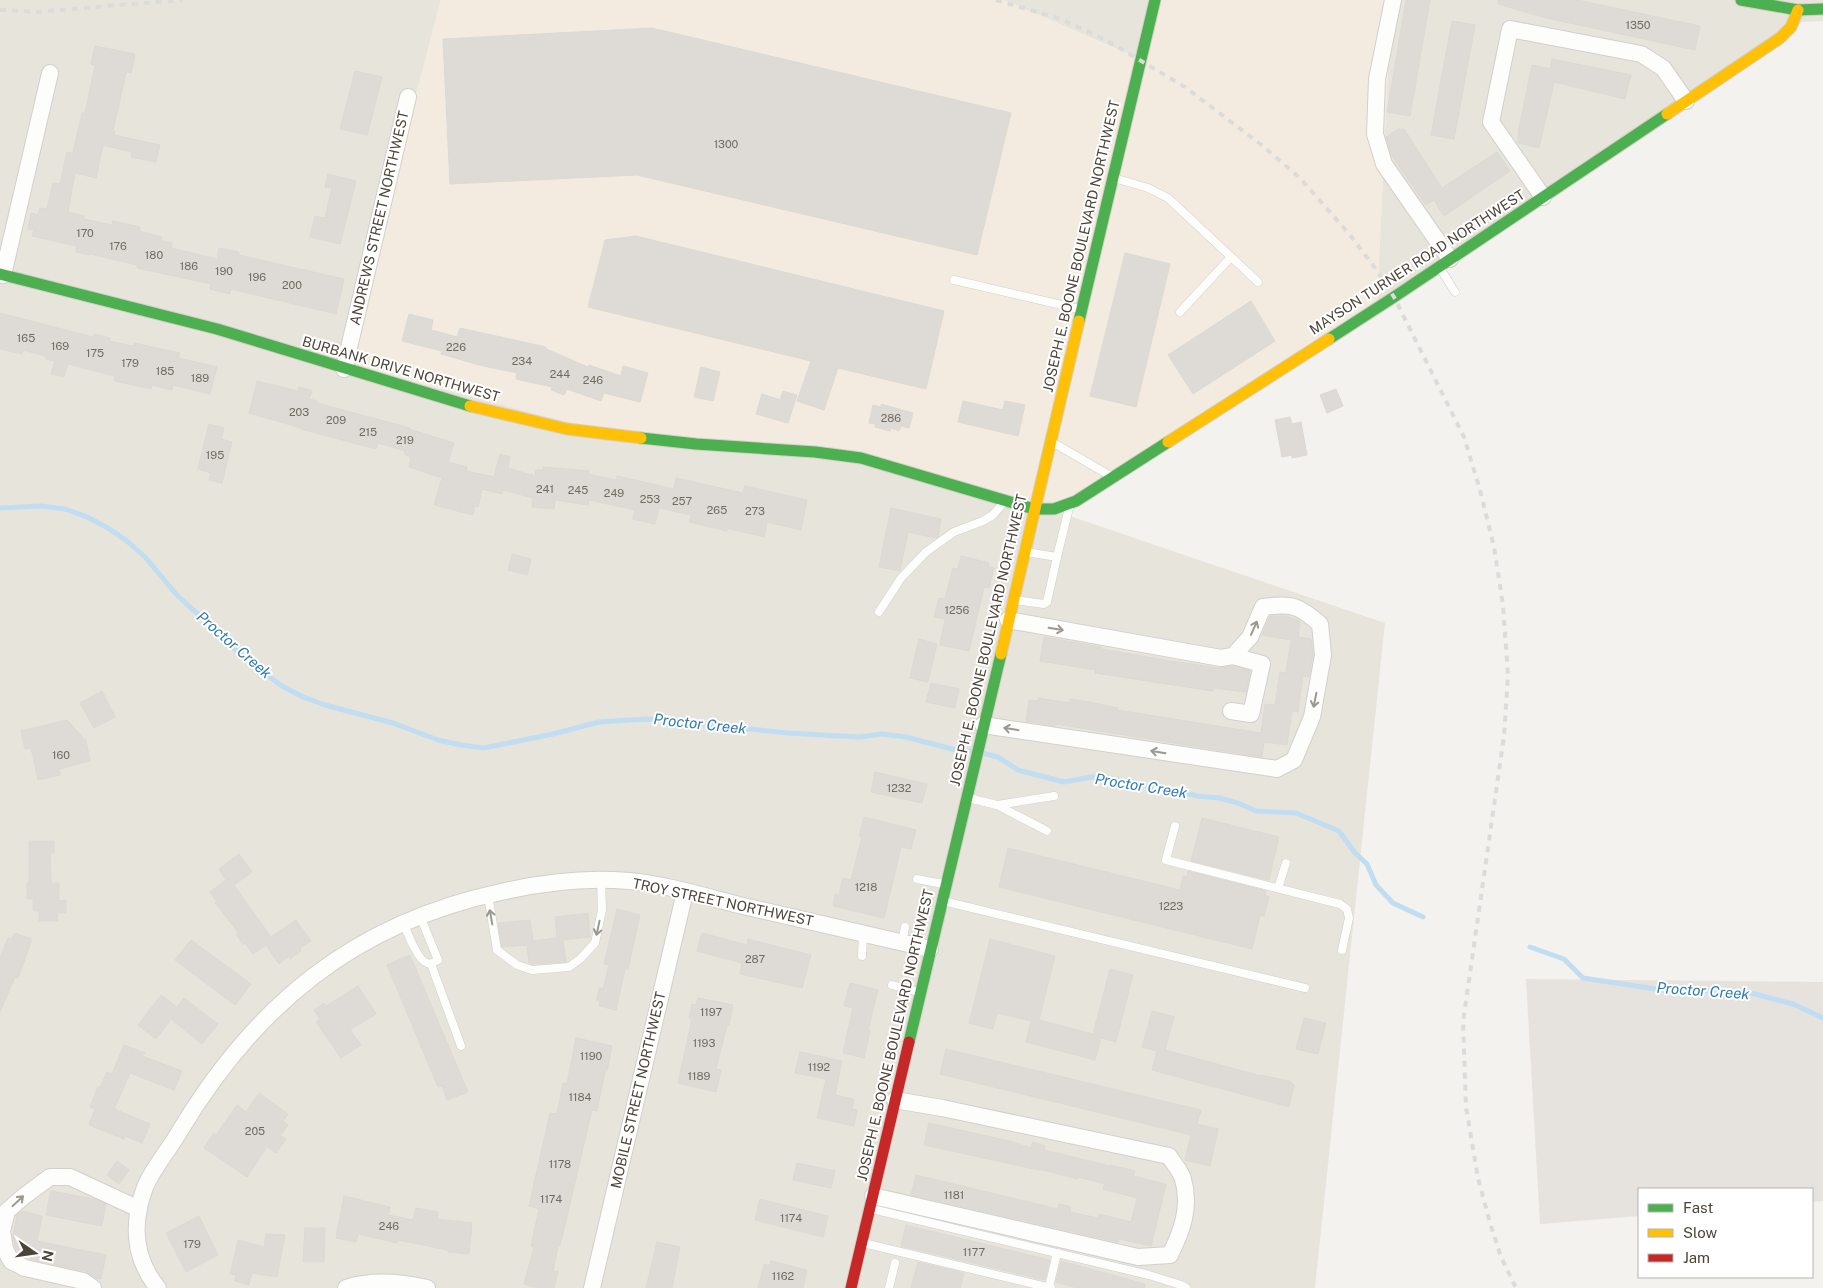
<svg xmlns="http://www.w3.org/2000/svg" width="1823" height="1288" viewBox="0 0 1823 1288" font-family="'Public Sans',sans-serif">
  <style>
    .residential { fill: #e7e4dc }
    .commercial { fill: #f3ebdf }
    .industrial { fill: #e6e2de }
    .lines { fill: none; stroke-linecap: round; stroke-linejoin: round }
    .stream { stroke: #c0ddf1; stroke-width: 5 }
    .building { fill: #dedbd6; stroke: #dcd9d4 }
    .lane-casing { stroke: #d2d0cb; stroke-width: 9 }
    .street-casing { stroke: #d2d0cb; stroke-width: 18 }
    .fast-casing { stroke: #d3cfc5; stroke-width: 13 }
    .slow-casing { stroke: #d3cfc5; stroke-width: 13 }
    .jam-casing { stroke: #d3cfc5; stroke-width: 13 }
    .lane { stroke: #fdfdfc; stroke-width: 8 }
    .street { stroke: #fdfdfc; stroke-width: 16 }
    .fast { stroke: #4caf50; stroke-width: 11 }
    .slow { stroke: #ffc107; stroke-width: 11 }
    .jam { stroke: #c62828; stroke-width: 11 }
    .rail { stroke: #dbdbda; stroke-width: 4; stroke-dasharray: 6 6; stroke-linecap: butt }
    .oneway { stroke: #9b9791 }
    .labels { text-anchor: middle; stroke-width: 4; stroke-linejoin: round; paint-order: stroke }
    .number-label { font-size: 11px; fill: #706a61 }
    .street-label { font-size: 14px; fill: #4b4439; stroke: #fff }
    .water-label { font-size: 15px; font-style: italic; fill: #2e7ab2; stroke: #fff }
  </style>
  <rect width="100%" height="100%" fill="#f4f2ee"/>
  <!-- residential -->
  <g class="residential">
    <polygon points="0,0 441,0 345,364 838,454 1052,510 1385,623 1315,1288 0,1288"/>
    <polygon points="1004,0 1159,0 1145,61"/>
    <polygon points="1391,0 1823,0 1823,21 1802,22 1377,306"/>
  </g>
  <!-- commercial -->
  <polygon class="commercial" points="441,0 1004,0 1144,61 1159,0 1391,0 1377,306 1052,510 838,454 594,429 345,364"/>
  <!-- industrial -->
  <polygon class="industrial" points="1526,979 1823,982 1823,1201 1812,1202 1812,1189 1639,1189 1639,1216 1540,1224"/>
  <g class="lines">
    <!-- stream -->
    <g class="stream">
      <polyline points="0,508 41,506 65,509 87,517 108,528 127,541 145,557 176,594 192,609 210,624 244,658 282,686 303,697 325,705 393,723 438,740 461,745 484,748 553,734 599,722 647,719 671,720 787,733 859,737 882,734 906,737 952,749 971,751"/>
      <polyline points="982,753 998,757 1018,770 1064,782 1092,777 1111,779 1133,782 1163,790 1180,791 1197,796 1219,798 1238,803 1256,811 1296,813 1339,831 1355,853 1367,864 1376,885 1393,903 1423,917"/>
      <polyline points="1530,947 1564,959 1583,978 1676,992 1724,990 1747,992 1793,1004 1823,1018"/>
    </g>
  </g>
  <!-- building -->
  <g class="building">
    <polygon points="1406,0 1430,0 1410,116 1387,112"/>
    <polygon points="1498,0 1577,0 1700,26 1695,50 1542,17 1498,4"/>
    <polygon points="1452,21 1475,25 1454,139 1431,135"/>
    <polygon points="652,28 1011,113 977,255 637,175 450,184 443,39"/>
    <polygon points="95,46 135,54 131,73 126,72 113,131 115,131 114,135 160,145 156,162 131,157 132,152 103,145 96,178 75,173 68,212 84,216 84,219 112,225 113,221 140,227 139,231 162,237 161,241 172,243 171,248 217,259 219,248 239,252 239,255 344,279 336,314 231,289 230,294 210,289 211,284 137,268 137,265 90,254 90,255 76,252 77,246 32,236 34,230 28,229 31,213 38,215 40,208 47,209 53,183 60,184 67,152 73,153 82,113 85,113 95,65 91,64"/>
    <polygon points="1552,59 1631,75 1625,99 1554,82 1539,148 1518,143 1519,128 1532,65 1550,69"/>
    <polygon points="355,71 382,77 367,135 340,129"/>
    <polygon points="1399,129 1404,129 1442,188 1497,152 1510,171 1444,216 1434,200 1426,205 1392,156 1386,137"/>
    <polygon points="328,174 356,181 340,244 310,237 315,216 325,218 332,188 325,187"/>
    <polygon points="636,236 944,311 926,389 838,368 824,410 797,401 811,361 588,307 605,240"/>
    <polygon points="1125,253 1170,264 1136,407 1090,396"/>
    <polygon points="1251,301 1275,341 1193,394 1168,355"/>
    <polygon points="0,313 93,337 94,334 110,338 109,341 133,346 134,343 180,353 178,358 217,367 210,394 173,385 172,390 152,385 151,389 114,381 115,376 68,364 64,377 51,374 55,361 46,359 46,356 23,350 22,354 0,349"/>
    <polygon points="409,314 433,320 431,330 457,337 460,328 546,347 546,349 588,367 589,365 621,376 623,366 648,373 640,402 604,393 601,401 567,389 564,395 551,390 552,387 516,379 517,373 483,366 441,354 442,351 402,341"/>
    <polygon points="701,367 720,372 713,401 694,397"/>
    <polygon points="257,381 298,391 299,387 312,391 309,399 317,401 317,403 410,428 409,429 454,443 448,462 467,467 466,471 494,477 500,454 510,457 508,468 535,476 536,470 543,470 543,467 589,471 588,474 616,480 617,476 674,489 676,478 743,493 745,486 807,500 801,530 767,522 764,537 727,528 727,531 689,522 691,515 659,508 655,524 633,519 635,510 589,500 588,505 555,500 554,509 532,507 533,498 503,490 502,494 482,489 478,507 475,506 473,515 434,505 442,478 409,467 411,457 404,454 405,451 378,443 376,449 301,429 301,428 249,413"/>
    <polygon points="1336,389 1343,406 1327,413 1320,395"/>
    <polygon points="783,391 797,395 788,423 756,414 762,394 780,400"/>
    <polygon points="963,401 1003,410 1005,401 1025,405 1018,436 958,422"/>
    <polygon points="881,404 913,413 909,428 901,426 899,431 891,428 890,431 875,427 875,424 869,423 873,405 881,407"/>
    <polygon points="1290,417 1292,424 1301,422 1307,455 1292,458 1292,455 1282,457 1275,420"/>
    <polygon points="209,424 224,428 221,439 232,442 222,483 209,480 211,473 198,469"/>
    <polygon points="891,508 941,519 938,537 936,538 908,532 900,571 879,567"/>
    <polygon points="512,554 531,559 527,575 508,570"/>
    <polygon points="961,556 989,563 988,566 994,568 989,588 984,587 969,651 940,645 945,619 934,617 939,598 945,599 953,568 958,569"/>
    <polygon points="1270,616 1286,616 1300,621 1298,637 1311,639 1313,654 1309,677 1303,676 1298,712 1292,711 1287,745 1264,742 1262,757 1056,724 1056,726 1026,721 1029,700 1038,701 1038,698 1069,703 1070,699 1084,701 1118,708 1117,710 1261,733 1265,704 1275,705 1280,672 1286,673 1291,640 1262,635"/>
    <polygon points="1044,637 1101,647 1101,649 1171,661 1219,668 1232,666 1250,671 1246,692 1214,688 1213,691 1095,673 1096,670 1040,661"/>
    <polygon points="919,639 937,644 928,682 910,678"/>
    <polygon points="931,683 959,689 955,708 926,702"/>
    <polygon points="102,691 115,717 94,728 80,703"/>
    <polygon points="67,720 86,741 90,761 59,769 60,775 38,780 31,748 25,749 21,731"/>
    <polygon points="875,772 927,784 922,803 871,792"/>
    <polygon points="864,817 916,830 911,849 901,847 884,918 833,906 835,894 839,895 843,878 851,880 862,837 859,836"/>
    <polygon points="1202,818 1279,837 1269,880 1191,861"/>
    <polygon points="29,841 54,841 54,853 50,853 51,883 59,883 59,901 66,900 66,913 57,913 58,921 39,921 39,911 33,911 33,899 27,899 27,883 29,883"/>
    <polygon points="1008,848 1180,890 1183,876 1187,877 1188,871 1266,891 1265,896 1269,897 1264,916 1260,915 1252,949 999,887"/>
    <polygon points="239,854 252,872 234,885 271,937 296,920 311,941 300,948 301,951 290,959 289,956 279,964 266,945 253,954 245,943 243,945 236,934 238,932 215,903 217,902 210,892 226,880 219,869"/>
    <polygon points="617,909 640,915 628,969 625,969 616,1010 599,1006 600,1001 597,1000 599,988 603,989 609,965 604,964"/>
    <polygon points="588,913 590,937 563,940 566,962 533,964 529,963 527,945 502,947 498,923 530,920 533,941 557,938 555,917"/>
    <polygon points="14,933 32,939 18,978 15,977 0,1012 0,958 8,938 12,939"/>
    <polygon points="702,933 747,945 748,939 811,955 802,988 740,974 742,963 697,951"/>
    <polygon points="990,939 1055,956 1039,1020 1093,1034 1110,969 1133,975 1116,1042 1101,1038 1095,1060 1026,1042 1031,1021 997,1013 993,1029 969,1023"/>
    <polygon points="191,940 251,984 235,1005 175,960"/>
    <polygon points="410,955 468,1092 447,1100 442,1086 438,1087 387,965"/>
    <polygon points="850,983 878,990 868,1031 870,1031 864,1058 843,1053 853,1008 844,1006"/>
    <polygon points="358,986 376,1014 350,1030 361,1045 341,1058 316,1022 320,1019 314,1010 324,1003 326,1006"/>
    <polygon points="161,995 177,1007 184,998 218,1024 202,1044 171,1019 156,1039 138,1025"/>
    <polygon points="698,998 733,1005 729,1025 727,1025 716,1069 721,1070 716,1092 678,1083 692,1019 689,1018 692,1004 696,1005"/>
    <polygon points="1152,1011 1174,1017 1165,1050 1261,1076 1261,1075 1289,1081 1294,1085 1289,1107 1152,1070 1157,1051 1142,1047"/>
    <polygon points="1304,1018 1326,1023 1318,1054 1296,1049"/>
    <polygon points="576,1038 612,1046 607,1071 605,1071 597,1111 592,1110 560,1246 558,1246 553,1271 558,1272 554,1288 538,1288 524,1284 534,1247 531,1246 539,1209 529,1206 550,1113 557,1114 563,1083 567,1084"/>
    <polygon points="124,1045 145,1053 142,1056 182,1071 174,1090 130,1073 114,1109 150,1124 142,1143 125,1136 124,1139 89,1125 95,1109 90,1107 98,1087 100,1088 107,1072 112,1074"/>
    <polygon points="946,1049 1201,1110 1197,1124 1218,1129 1210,1166 1185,1160 1191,1135 940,1074"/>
    <polygon points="800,1052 842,1061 835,1095 854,1099 852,1109 857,1110 854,1126 817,1118 826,1079 795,1073"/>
    <polygon points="259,1093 288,1114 283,1121 288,1125 280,1136 286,1139 276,1153 267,1147 247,1177 204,1148 214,1133 216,1135 237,1105 246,1112"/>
    <polygon points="929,1123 1009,1141 1031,1148 1033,1142 1045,1146 1044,1150 1110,1166 1110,1165 1135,1171 1133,1176 1166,1184 1151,1246 1119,1239 1118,1242 911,1195 916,1175 1058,1209 1059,1204 1071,1207 1070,1212 1098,1218 1099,1214 1131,1222 1137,1198 1103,1189 1105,1184 1078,1177 1078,1179 1039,1169 1039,1170 924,1145"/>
    <polygon points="117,1161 129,1170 119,1184 107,1175"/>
    <polygon points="797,1163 835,1171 831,1188 793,1180"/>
    <polygon points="51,1191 94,1199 106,1204 102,1226 46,1215"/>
    <polygon points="344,1196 390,1207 388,1215 413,1220 416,1208 438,1212 437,1219 472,1223 469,1254 448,1252 448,1250 398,1240 397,1243 358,1234 356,1242 336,1238"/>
    <polygon points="760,1199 828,1216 823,1237 755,1220"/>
    <polygon points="22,1211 42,1216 37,1241 106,1255 101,1279 96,1278 85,1271 30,1259 32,1252 16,1249 13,1237 17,1215"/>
    <polygon points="199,1216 218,1255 186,1272 166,1233"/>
    <polygon points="906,1225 1050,1260 1045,1280 901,1246"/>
    <polygon points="305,1228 325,1228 324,1262 303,1262"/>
    <polygon points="266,1234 285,1235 277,1277 252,1273 249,1285 235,1281 236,1275 230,1274 238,1240 264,1247"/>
    <polygon points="657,1242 680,1247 672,1288 646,1288"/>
    <polygon points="771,1261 807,1270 803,1288 758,1288 764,1264 769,1266"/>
    <polygon points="1061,1261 1145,1284 1145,1288 1077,1288 1056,1282"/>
    <polygon points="918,1262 964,1273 960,1288 911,1288"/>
  </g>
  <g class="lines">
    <defs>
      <g id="lane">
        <polyline points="1114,178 1148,188 1168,198 1258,282"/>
        <polyline points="1440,268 1455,292"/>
        <polyline points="954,280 1079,309"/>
        <polyline points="1180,312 1231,257"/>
        <polyline points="1052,442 1109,475"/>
        <polyline points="1057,557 1069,508"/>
        <polyline points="1015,600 1044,604 1047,602 1057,557 1026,552"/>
        <polyline points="879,612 901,578 926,552 954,532 983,521 993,515 1004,502"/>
        <polyline points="968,798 997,805 1047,831"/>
        <polyline points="997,805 1054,796"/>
        <polyline points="1175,826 1166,860 1340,904 1347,909 1349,918 1342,950"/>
        <polyline points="917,879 943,884"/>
        <polyline points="1278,888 1286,863"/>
        <polyline points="488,895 497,950 517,965 532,970 569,967 580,959 595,943 602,910 601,880"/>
        <polyline points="943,901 1305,988"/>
        <path d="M403,922c4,10 15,39 24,41 4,2 7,-1 11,-3l-18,-44"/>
        <polyline points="902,943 905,927"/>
        <polyline points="862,956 863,934"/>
        <polyline points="431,964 461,1046"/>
        <polyline points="892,985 919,992"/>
        <polyline points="872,1209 1149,1275 1181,1285 1186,1288"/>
        <polyline points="863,1243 1051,1288"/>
        <polyline points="1049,1287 1057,1253"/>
        <polyline points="889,1288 895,1263"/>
      </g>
      <g id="street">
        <polyline points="1393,0 1377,79 1375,134 1384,164 1450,259"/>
        <polyline points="1543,197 1491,122 1510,29 1641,54 1663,68 1686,101"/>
        <polyline points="3,275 50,73"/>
        <polyline points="344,369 408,97"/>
        <polyline points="1231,711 1251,714 1262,664 1233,656"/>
        <path d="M983,725l294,44 17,-9 18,-43 11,-62 -3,-31c-22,-19 -29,-21 -57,-17l-13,30 -17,19 -12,2 -213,-38"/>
        <path d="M873,1196l265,61 32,-2c12,-24 21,-48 13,-76 -2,-8 -10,-16 -14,-23l-227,-48 -47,-8"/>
        <polyline points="93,1288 83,1281 25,1268 11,1261 5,1249 2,1231 7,1211 23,1197 50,1177 70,1177 139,1209"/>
        <path d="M158,1288c-25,-30 -26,-66 -13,-101 8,-19 23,-36 33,-53 76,-128 176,-211 323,-242 43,-10 84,-15 128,-11 35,3 75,15 110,24 64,15 128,29 191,44"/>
        <path d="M346,1288c27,-9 55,-6 81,0"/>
        <polyline points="592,1288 685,892"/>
      </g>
      <g id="fast">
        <polyline points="1741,0 1798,10 1823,9"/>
        <polyline points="0,274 217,329 470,406"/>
        <polyline points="1079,321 1155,0"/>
        <polyline points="1329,339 1394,297 1667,114"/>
        <polyline points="641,438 696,444 815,452 861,458 1034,509 1054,509 1076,501 1168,442"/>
        <polyline points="909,1042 1001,654"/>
      </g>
      <g id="slow">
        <polyline points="1667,114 1780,38 1791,27 1798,10"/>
        <polyline points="470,406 567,429 641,438"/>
        <polyline points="1168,442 1329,339"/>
        <polyline points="1001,654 1079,321"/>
      </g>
      <polyline id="jam" points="851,1288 909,1042"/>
    </defs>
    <!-- lane casing -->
    <use href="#lane" class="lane-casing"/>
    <!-- street casing -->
    <use href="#street" class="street-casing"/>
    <!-- fast casing -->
    <use href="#fast" class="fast-casing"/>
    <!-- slow casing -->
    <use href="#slow" class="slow-casing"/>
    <!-- jam casing -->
    <use href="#jam" class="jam-casing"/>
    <!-- lane -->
    <use href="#lane" class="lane"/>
    <!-- street -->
    <use href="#street" class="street"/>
    <!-- fast -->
    <use href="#fast" class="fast"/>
    <!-- slow -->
    <use href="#slow" class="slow"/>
    <!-- jam -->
    <use href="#jam" class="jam"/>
    <!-- rail -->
    <g class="rail">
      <polyline points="996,0 1061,19 1104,39 1185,87 1259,143 1300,178 1350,235 1375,268 1394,297 1464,437 1480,490 1494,547 1503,605 1508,675 1504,736 1463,1022 1466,1107 1478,1178 1490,1223 1501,1257 1516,1288"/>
      <polyline points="0,10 35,12 182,0"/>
    </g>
  </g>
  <!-- one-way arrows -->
  <defs><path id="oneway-shaft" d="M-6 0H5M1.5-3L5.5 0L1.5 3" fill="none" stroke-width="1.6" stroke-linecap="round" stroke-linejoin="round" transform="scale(1.25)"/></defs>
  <g class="oneway">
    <use href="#oneway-shaft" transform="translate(1254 628) rotate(-66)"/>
    <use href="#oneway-shaft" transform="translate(1056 629) rotate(10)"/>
    <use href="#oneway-shaft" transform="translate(1315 700) rotate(101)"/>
    <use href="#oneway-shaft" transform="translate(1011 729) rotate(-171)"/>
    <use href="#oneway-shaft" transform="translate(1158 752) rotate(-171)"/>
    <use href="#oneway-shaft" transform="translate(491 917) rotate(-100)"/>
    <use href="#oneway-shaft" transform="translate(598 928) rotate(102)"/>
    <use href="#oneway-shaft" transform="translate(18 1201) rotate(-43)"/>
  </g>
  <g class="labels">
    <!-- number labels -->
    <g class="number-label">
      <text x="1638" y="29">1350</text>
      <text x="726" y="148">1300</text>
      <text x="85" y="237">170</text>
      <text x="118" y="250">176</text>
      <text x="154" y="259">180</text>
      <text x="189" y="270">186</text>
      <text x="224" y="275">190</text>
      <text x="257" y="281">196</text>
      <text x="292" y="289">200</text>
      <text x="26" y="342">165</text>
      <text x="60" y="350">169</text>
      <text x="456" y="351">226</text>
      <text x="95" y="357">175</text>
      <text x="522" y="365">234</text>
      <text x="130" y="367">179</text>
      <text x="165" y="375">185</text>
      <text x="560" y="378">244</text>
      <text x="200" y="382">189</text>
      <text x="593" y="384">246</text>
      <text x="299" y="416">203</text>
      <text x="891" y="422">286</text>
      <text x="336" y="424">209</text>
      <text x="368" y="436">215</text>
      <text x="405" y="444">219</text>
      <text x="215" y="459">195</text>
      <text x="545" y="493">241</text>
      <text x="578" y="494">245</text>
      <text x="614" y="497">249</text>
      <text x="650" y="503">253</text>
      <text x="682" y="505">257</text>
      <text x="717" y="514">265</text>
      <text x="755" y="515">273</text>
      <text x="957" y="614">1256</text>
      <text x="61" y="759">160</text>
      <text x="899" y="792">1232</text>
      <text x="866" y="891">1218</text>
      <text x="1171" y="910">1223</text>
      <text x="755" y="963">287</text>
      <text x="711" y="1016">1197</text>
      <text x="704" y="1047">1193</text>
      <text x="591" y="1060">1190</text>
      <text x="819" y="1071">1192</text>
      <text x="699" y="1080">1189</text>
      <text x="580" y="1101">1184</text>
      <text x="255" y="1135">205</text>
      <text x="560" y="1168">1178</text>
      <text x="954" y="1199">1181</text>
      <text x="551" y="1203">1174</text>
      <text x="791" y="1222">1174</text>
      <text x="389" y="1230">246</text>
      <text x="192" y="1248">179</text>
      <text x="974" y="1256">1177</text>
      <text x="783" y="1280">1162</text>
    </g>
    <!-- street labels -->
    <g class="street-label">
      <text transform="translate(379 218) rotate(-77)" y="5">ANDREWS STREET NORTHWEST</text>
      <text transform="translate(1081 246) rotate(-77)" y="5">JOSEPH E. BOONE BOULEVARD NORTHWEST</text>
      <text transform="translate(1417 262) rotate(-33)" y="5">MAYSON TURNER ROAD NORTHWEST</text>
      <text transform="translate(401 369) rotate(16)" y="5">BURBANK DRIVE NORTHWEST</text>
      <text transform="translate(988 640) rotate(-77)" y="5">JOSEPH E. BOONE BOULEVARD NORTHWEST</text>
      <text transform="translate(723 902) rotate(12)" y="5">TROY STREET NORTHWEST</text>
      <text transform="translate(895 1035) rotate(-77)" y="5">JOSEPH E. BOONE BOULEVARD NORTHWEST</text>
      <text transform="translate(638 1090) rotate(-77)" y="5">MOBILE STREET NORTHWEST</text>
    </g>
    <!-- water labels -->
    <g class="water-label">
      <text transform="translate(234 645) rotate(41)" y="5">Proctor Creek</text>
      <text transform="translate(700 724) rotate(6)" y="5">Proctor Creek</text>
      <text transform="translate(1141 786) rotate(9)" y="5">Proctor Creek</text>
      <text transform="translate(1703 991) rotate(4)" y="5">Proctor Creek</text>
    </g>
  </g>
  <!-- legend -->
  <rect x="1638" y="1188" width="175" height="90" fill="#ffffff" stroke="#b7b4b0"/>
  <rect x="1648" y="1204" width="25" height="8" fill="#4caf50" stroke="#b7b4b0"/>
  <text x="1683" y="1213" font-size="15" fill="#4b4439">Fast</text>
  <rect x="1648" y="1229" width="25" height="8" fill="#ffc107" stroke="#b7b4b0"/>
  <text x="1683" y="1238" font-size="15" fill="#4b4439">Slow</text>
  <rect x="1648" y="1254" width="25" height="8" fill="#c62828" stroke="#b7b4b0"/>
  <text x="1683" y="1263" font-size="15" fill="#4b4439">Jam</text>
  <!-- north arrow -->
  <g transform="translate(35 1253) rotate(103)" stroke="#ffffff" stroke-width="4" paint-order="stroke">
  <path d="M0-4L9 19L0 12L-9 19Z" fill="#4b4439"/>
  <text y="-8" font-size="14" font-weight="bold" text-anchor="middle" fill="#4b4439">N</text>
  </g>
</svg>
